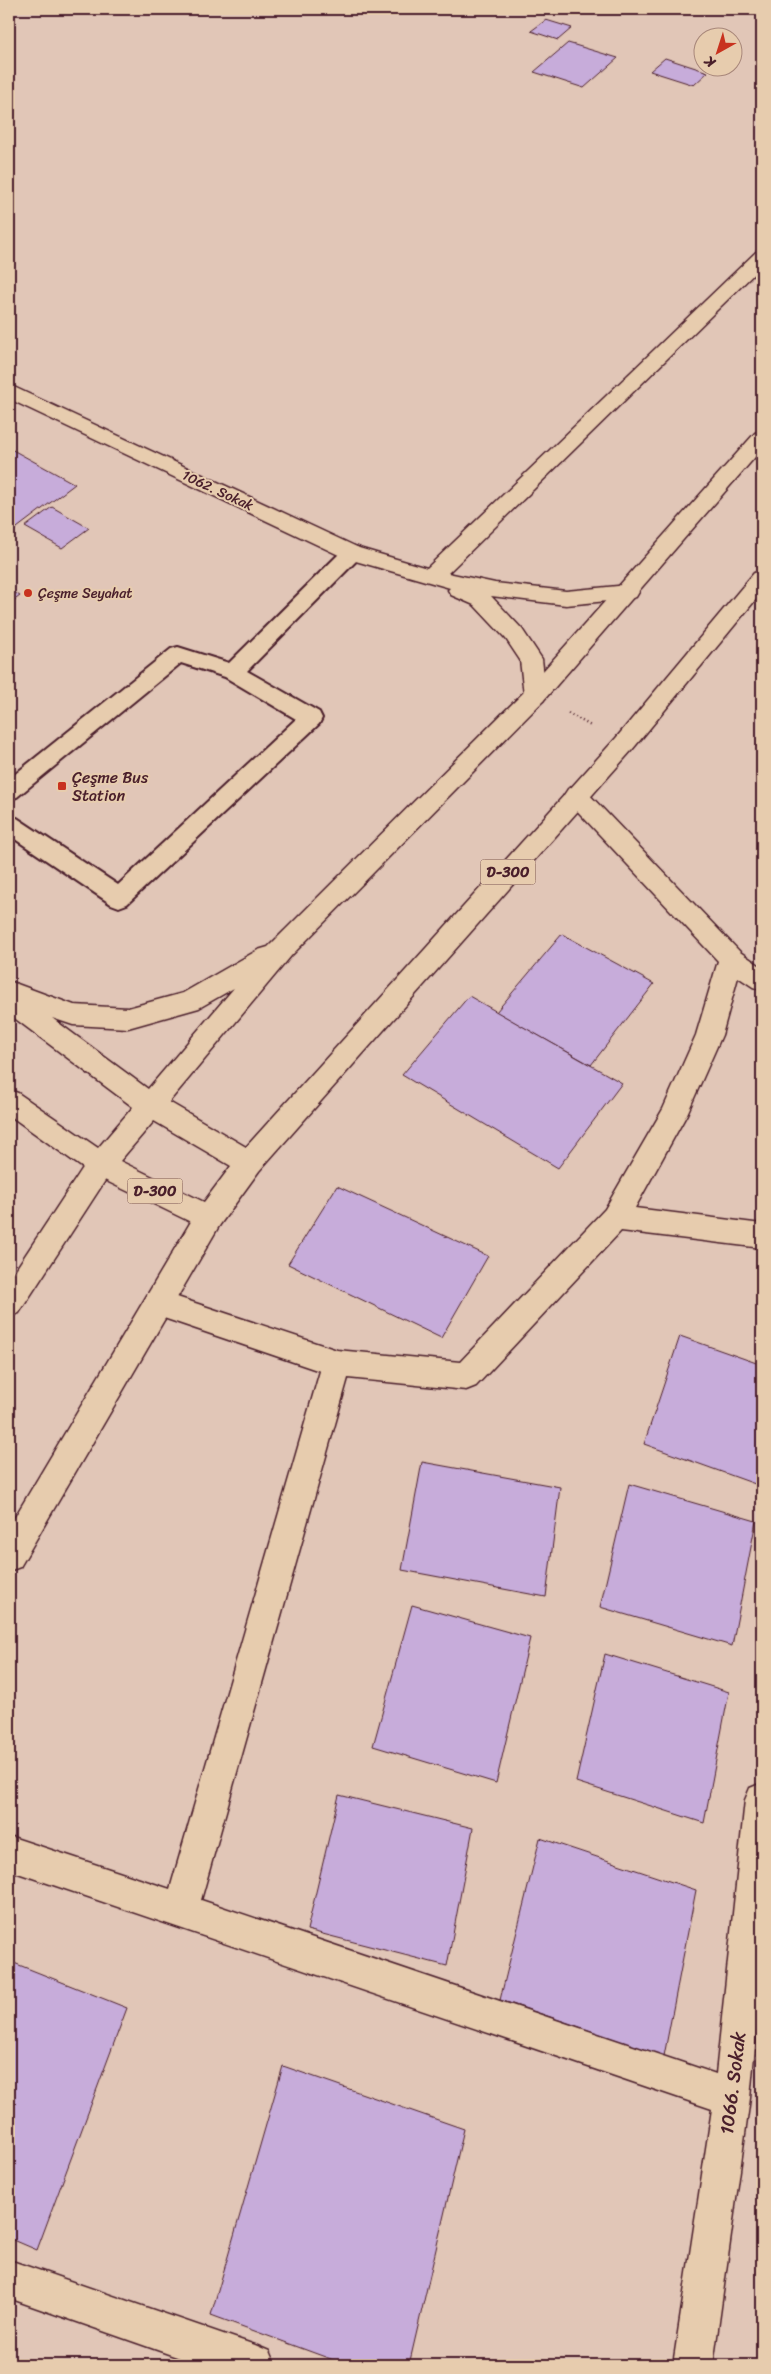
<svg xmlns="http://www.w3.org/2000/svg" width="771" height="2374" viewBox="0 0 771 2374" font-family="Sriracha,sans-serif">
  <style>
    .building { fill: #c7acda; stroke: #4a1f2b }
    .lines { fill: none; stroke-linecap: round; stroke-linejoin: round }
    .service-casing { stroke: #4a1f2b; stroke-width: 4 }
    .minor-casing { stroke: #4a1f2b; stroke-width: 3 }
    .secondary-casing { stroke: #4a1f2b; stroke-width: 3 }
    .trunk-casing { stroke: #4a1f2b; stroke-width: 3 }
    .path { stroke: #4a1f2b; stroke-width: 2.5; stroke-dasharray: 1 3; stroke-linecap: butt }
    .service { fill: #e7ccae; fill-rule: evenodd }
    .minor { fill: #e7ccae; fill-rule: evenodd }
    .secondary { fill: #e7ccae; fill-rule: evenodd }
    .trunk { fill: #e7ccae; fill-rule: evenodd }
    .poi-dot { fill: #c8321e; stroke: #e7ccae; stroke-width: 2 }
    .labels { text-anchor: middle; stroke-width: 4; stroke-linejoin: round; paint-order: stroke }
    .far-street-label { font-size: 14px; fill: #4a1f2b; stroke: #e7ccae }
    .far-poi-label { font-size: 14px; fill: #4a1f2b; stroke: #e7ccae; text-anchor: start }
    .shield { fill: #e7ccae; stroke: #795352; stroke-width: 1 }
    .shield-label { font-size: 15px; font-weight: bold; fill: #4a1f2b }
    .poi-label { font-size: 16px; fill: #4a1f2b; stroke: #e7ccae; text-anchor: start }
    .near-street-label { font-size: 19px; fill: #4a1f2b; stroke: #e7ccae }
  </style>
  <rect width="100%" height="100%" fill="#e1c6b7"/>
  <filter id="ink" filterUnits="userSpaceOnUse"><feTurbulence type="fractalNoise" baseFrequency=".02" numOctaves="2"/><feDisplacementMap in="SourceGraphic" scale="10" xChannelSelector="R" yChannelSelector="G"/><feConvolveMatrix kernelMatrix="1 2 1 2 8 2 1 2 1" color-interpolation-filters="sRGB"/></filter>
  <g filter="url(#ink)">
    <!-- building -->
    <g class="building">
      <polygon points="546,20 572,28 558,40 531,31"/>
      <polygon points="568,43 618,58 584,88 534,72"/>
      <polygon points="665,58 708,72 694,85 650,71"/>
      <polygon points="9,448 75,484 9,534"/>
      <polygon points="52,507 89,528 62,548 25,527"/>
      <polygon points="9,589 20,596 9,604"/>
      <polygon points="562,934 654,984 591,1065 496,1012"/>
      <polygon points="469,996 622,1083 558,1168 402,1075"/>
      <polygon points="337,1186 488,1256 441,1338 288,1264"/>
      <polygon points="680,1336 762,1365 762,1470 758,1485 644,1444"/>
      <polygon points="422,1462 560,1487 546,1597 402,1570"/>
      <polygon points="629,1484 756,1521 732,1646 600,1607"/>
      <polygon points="412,1605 530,1638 496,1783 373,1746"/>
      <polygon points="605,1654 729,1692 704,1823 576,1782"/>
      <polygon points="339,1795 473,1828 447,1966 307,1930"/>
      <polygon points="540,1838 696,1890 664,2056 500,2000"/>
      <polygon points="9,1961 127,2008 37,2250 9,2238"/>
      <polygon points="283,2066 464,2129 409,2365 347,2365 211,2315"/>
    </g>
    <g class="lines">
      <defs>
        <polygon id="service" points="352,546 359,548 362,553 359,558 247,671 319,712 322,718 319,724 127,904 119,907 111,904 9,835 9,815 17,818 118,885 296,719 225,677 181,663 17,797 9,799 9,779 171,649 178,647 229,663 345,548"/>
        <g id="minor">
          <polygon points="762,251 762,266 448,573 495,583 566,591 628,585 636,587 639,592 636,597 628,599 566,605 491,596 522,629 542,659 546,695 543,701 535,703 527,701 524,695 520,660 506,639 474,605 451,595 448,590 450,588 345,558 9,399 9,386 16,388 359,548 427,568 756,252"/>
          <polygon points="576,786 584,789 740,952 762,967 762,990 753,987 738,977 722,1035 687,1114 635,1208 762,1224 762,1248 621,1231 476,1386 466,1390 348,1378 201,1900 716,2074 745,1800 750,1788 762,1783 762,1973 750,2098 713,2365 673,2365 712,2109 9,1870 9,1836 170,1889 320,1371 149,1313 145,1304 149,1295 159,1291 337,1350 460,1362 605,1209 663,1109 696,1035 718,961 568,801 564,795 568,789"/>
          <polygon points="9,2260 255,2345 269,2351 275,2365 200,2365 9,2298"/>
        </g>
        <g id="secondary">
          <polygon points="100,1153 110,1157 114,1165 110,1173 19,1313 9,1317 9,1280 90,1157"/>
          <polygon points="209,1205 219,1208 223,1217 219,1226 20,1567 9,1571 9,1527 199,1208"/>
        </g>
        <path id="trunk" d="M762,431v18l-219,252 -252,255 -122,146 77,45 370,-409 138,-165 8,-2v21l-130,158 -373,421 -40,55 -10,3 -10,-3 -109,-53 -81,-58v-25l9,3 80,55 35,-41 -124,-93v-33l65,24 54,3 55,-15 75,-43 10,-3 259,-258 228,-256zM234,988l-86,101 -96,-71 21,7 55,3 71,-20zM154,1121l77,45 -27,36 -84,-41z"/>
      </defs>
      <!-- service casing -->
      <use href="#service" class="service-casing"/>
      <!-- minor casing -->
      <use href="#minor" class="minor-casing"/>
      <!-- secondary casing -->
      <use href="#secondary" class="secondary-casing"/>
      <!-- trunk casing -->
      <use href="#trunk" class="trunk-casing"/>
      <!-- path -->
      <polyline class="path" points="568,713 591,726"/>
      <!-- service -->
      <use href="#service" class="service"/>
      <!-- minor -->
      <use href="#minor" class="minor"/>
      <!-- secondary -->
      <use href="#secondary" class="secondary"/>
      <!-- trunk -->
      <use href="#trunk" class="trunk"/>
    </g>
  </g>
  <!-- markers -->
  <g class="poi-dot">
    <circle cx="28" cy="593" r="5"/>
    <rect x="57" y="781" width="10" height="10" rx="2.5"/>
  </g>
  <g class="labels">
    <!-- far-street labels -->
    <g class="far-street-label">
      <text transform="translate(218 490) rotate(25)" y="5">1062. Sokak</text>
    </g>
    <!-- far-poi labels -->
    <g class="far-poi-label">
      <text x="38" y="598">Çeşme Seyahat</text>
    </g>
    <!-- shield labels -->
    <g class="shield">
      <rect x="480.5" y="859.5" width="55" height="25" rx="4"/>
      <rect x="127.5" y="1178.5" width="55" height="25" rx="4"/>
    </g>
    <g class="shield-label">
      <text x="508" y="877">D-300</text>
      <text x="155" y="1196">D-300</text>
    </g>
    <!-- poi labels -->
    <g class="poi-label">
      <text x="72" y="783">Çeşme Bus<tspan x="72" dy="18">Station</tspan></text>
    </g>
    <!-- near-street labels -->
    <g class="near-street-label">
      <text transform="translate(732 2083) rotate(-83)" y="7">1066. Sokak</text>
    </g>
  </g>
  <!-- margin -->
  <rect width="771" height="2374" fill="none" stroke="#e7ccae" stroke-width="30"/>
  <rect x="15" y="15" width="741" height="2344" fill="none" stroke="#4a1f2b" stroke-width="2" filter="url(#ink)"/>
  <!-- north arrow -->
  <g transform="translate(718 52) rotate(219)"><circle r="24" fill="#e7ccae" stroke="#a8877a"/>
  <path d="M0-4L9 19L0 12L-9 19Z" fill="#c8321e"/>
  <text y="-8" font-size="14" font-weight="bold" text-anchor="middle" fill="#4a1f2b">K</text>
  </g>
</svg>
